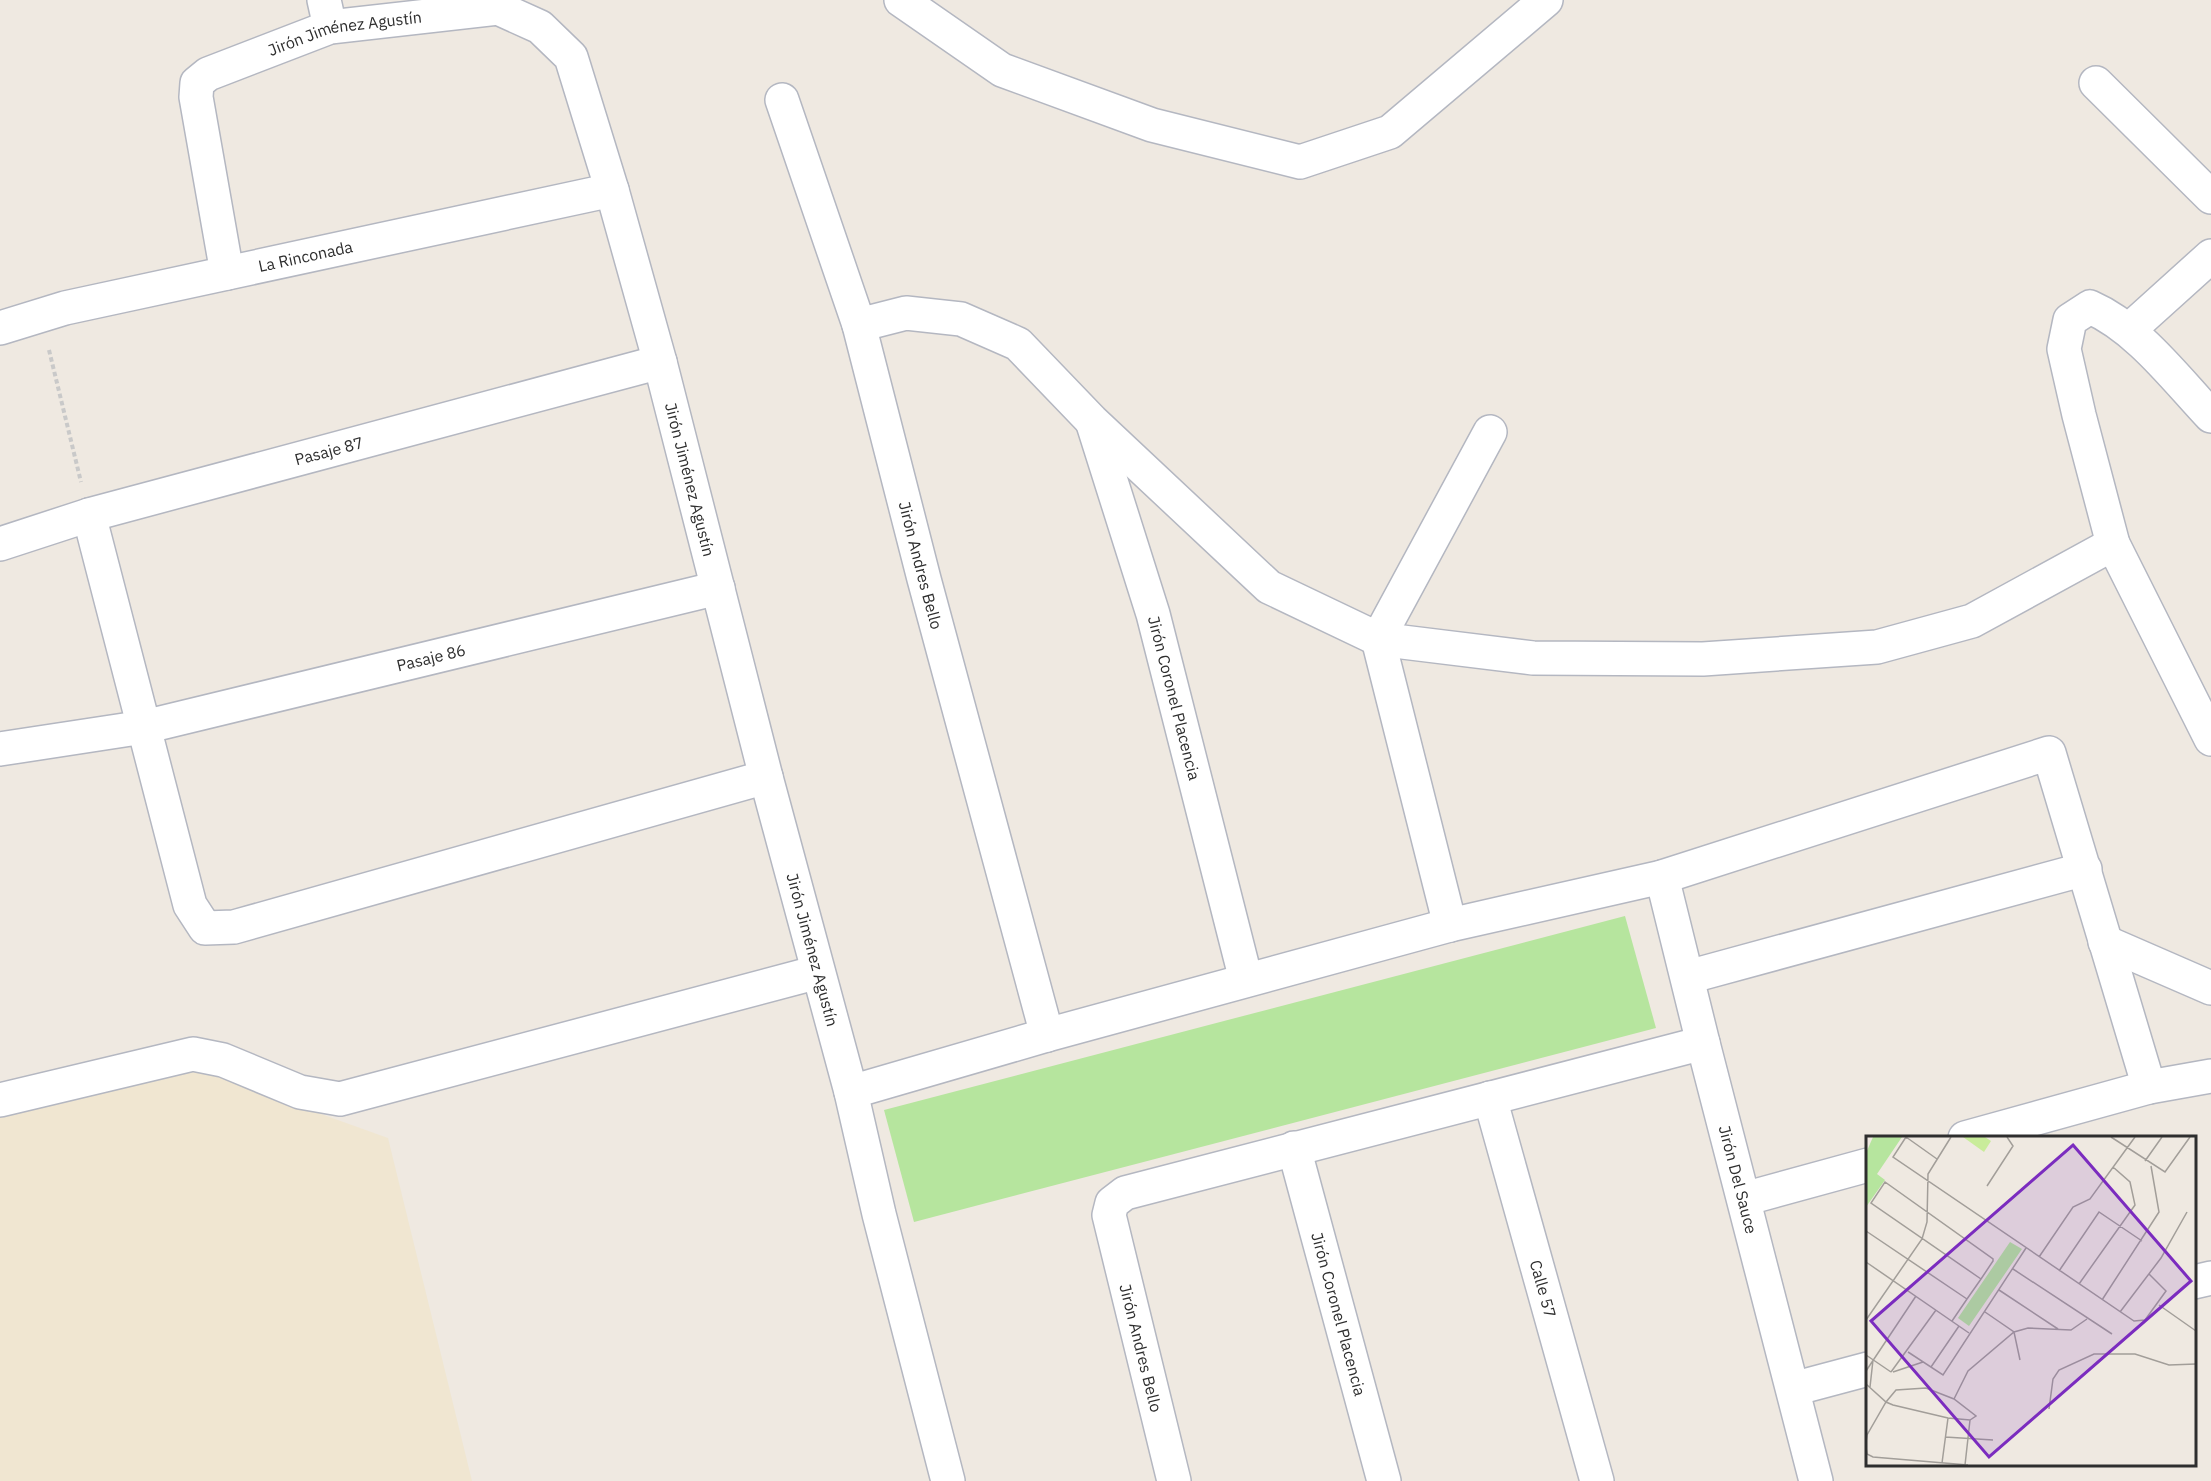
<svg xmlns="http://www.w3.org/2000/svg" width="2211" height="1481" viewBox="0 0 2211 1481" font-family="'IBM Plex Sans',sans-serif">
  <style>
    .education { fill: #f0e6d1 }
    .green { fill: #b6e59e }
    .lines { fill: none; stroke-linecap: round; stroke-linejoin: round }
    .minor-casing { stroke: #b4b7c1; stroke-width: 36 }
    .path { stroke: #c9c9c9; stroke-width: 4; stroke-dasharray: 4.5 3; stroke-linecap: butt }
    .minor { stroke: #fff; stroke-width: 33 }
    .labels { text-anchor: middle; stroke-width: 6; stroke-linejoin: round; paint-order: stroke }
    .street-label { font-size: 16px; fill: #2e2e2e; stroke: #fff }
    .inset-road { fill: none; stroke: #a29e99; stroke-width: 1.5 }
    .view { fill: #7b2cbf; fill-opacity: 0.15; stroke: #7b2cbf; stroke-width: 3 }
    .inset-edge { fill: none; stroke: #2e2e2e; stroke-width: 3 }
  </style>
  <rect width="100%" height="100%" fill="#efe9e1"/>
  <!-- education -->
  <polygon class="education" points="193,1068 388,1138 472,1481 0,1481 0,1108"/>
  <!-- green -->
  <polygon class="green" points="1625,916 1656,1028 914,1222 884,1110"/>
  <g class="lines">
    <defs>
      <g id="minor">
        <polyline points="324,0 330,27"/>
        <polyline points="901,0 1002,70 1152,125 1300,162 1390,132 1546,0"/>
        <polyline points="2096,83 2211,197"/>
        <path id="s1" d="M782,100l77,225 65,254 123,456"/>
        <path id="s2" d="M227,273l-31,-176 1,-14 11,-9 122,-47 168,-19 42,19 31,30 41,133 48,172 106,415 85,315 28,122 69,267"/>
        <polyline points="859,325 906,313 961,319 1018,344 1092,421 1269,587 1378,639 1533,658 1703,659 1877,647 1972,621 2113,544"/>
        <path id="s3" d="M0,328l65,-20 547,-118"/>
        <polyline points="2129,330 2211,256"/>
        <path d="M2211,416c-36,-38 -73,-88 -121,-109l-20,13 -6,29 15,66 34,129 98,195"/>
        <path id="s4" d="M1093,424l60,190 93,366"/>
        <polyline points="89,515 190,905 205,928 234,927 766,777"/>
        <path id="s5" d="M0,544l89,-29 571,-153"/>
        <path id="s6" d="M0,749l144,-22 574,-139"/>
        <path id="s7" d="M1662,877l41,166 113,438"/>
        <polyline points="1450,925 1378,639 1490,432"/>
        <polyline points="2105,942 2211,988"/>
        <polyline points="1688,977 2085,869"/>
        <polyline points="851,1092 1047,1035 1450,925 1662,877 2049,753 2149,1087"/>
        <path id="s8" d="M1490,1098l107,383"/>
        <polyline points="0,1100 193,1054 223,1060 300,1092 340,1099 818,972"/>
        <polyline points="1965,1138 2149,1087 2211,1076"/>
        <path id="s9" d="M1294,1148l90,333"/>
        <polyline points="1744,1199 1868,1165"/>
        <polyline points="2194,1282 2211,1278"/>
        <polyline points="1793,1389 1868,1369"/>
        <polyline points="1174,1481 1109,1215 1112,1203 1125,1193 1703,1043"/>
      </g>
    </defs>
    <!-- minor casing -->
    <use href="#minor" class="minor-casing"/>
    <!-- path -->
    <polyline class="path" points="49,350 81,482"/>
    <!-- minor -->
    <use href="#minor" class="minor"/>
  </g>
  <g class="labels">
    <!-- street labels -->
    <g class="street-label">
      <text dy="6" stroke="none"><textPath href="#s2" startOffset="351">Jirón Jiménez Agustín</textPath></text>
      <text dy="6" stroke="none"><textPath href="#s3" startOffset="314">La Rinconada</textPath></text>
      <text dy="6" stroke="none"><textPath href="#s5" startOffset="342">Pasaje 87</textPath></text>
      <text dy="6" stroke="none"><textPath href="#s2" startOffset="1035">Jirón Jiménez Agustín</textPath></text>
      <text dy="6" stroke="none"><textPath href="#s1" startOffset="486">Jirón Andres Bello</textPath></text>
      <text dy="6" stroke="none"><textPath href="#s6" startOffset="441">Pasaje 86</textPath></text>
      <text dy="6" stroke="none"><textPath href="#s4" startOffset="286">Jirón Coronel Placencia</textPath></text>
      <text dy="6" stroke="none"><textPath href="#s2" startOffset="1521">Jirón Jiménez Agustín</textPath></text>
      <text dy="6" stroke="none"><textPath href="#s7" startOffset="312">Jirón Del Sauce</textPath></text>
      <text dy="6" stroke="none"><textPath href="#s8" startOffset="198">Calle 57</textPath></text>
      <text dy="6" stroke="none"><textPath href="#s9" startOffset="172">Jirón Coronel Placencia</textPath></text>
      <text transform="translate(1141 1348) rotate(76)" y="6">Jirón Andres Bello</text>
    </g>
  </g>
  <!-- overview -->
  <g transform="translate(1866 1136)">
    <rect width="330" height="330" fill="#efe9e1"/>
    <path d="M7,1h29l-25,37 8,6 -19,27v-54zM144,106l12,7 -53,77 -11,-8z" fill="#b6e59e"/>
    <path d="M97,1h22l6,4 -7,11z" fill="#c9ec9a"/>
    <path class="inset-road" d="M40,1l-13,20 241,164 11,-1 21,-29 -17,-17M40,1l31,22M245,1l54,35 25,-35M279,25l17,-24M121,50l26,-40 -6,-9M0,95l101,68M173,121l34,-50 17,-8 45,-62M0,126l103,71M147,133l99,65M193,135l40,-59 43,29M213,148l56,-79 -5,-23 -17,-15M133,154l59,39M236,164l57,-88 -8,-46M293,169l37,26M119,176l29,20 6,28M254,176l41,-54 26,-46M0,184l56,-81 5,-17 1,-48 23,-37M86,185l15,-22 14,-20 12,-18v-2l-108,-77 -14,21 110,76M42,216l35,23 83,-127M0,219l25,17M65,231l28,-41M0,235l50,-75M25,236l45,-62M27,236l30,-10M0,248l20,18 7,3 55,13 22,2 6,-4 -22,-17 -28,-11 -30,2 -10,12 -19,33 -1,7M4,251l3,-27M88,263l14,-28 46,-39 14,-4 43,2 16,-11M183,273l4,-30 6,-9 35,-16h41l34,11 27,-1M79,301l48,3M0,311l1,7 6,3 95,8M76,327l6,-45M99,329l5,-45"/>
    <path class="view" d="M207,9l118,136 -202,176 -118,-136z"/>
    <rect width="330" height="330" class="inset-edge"/>
  </g>
</svg>
